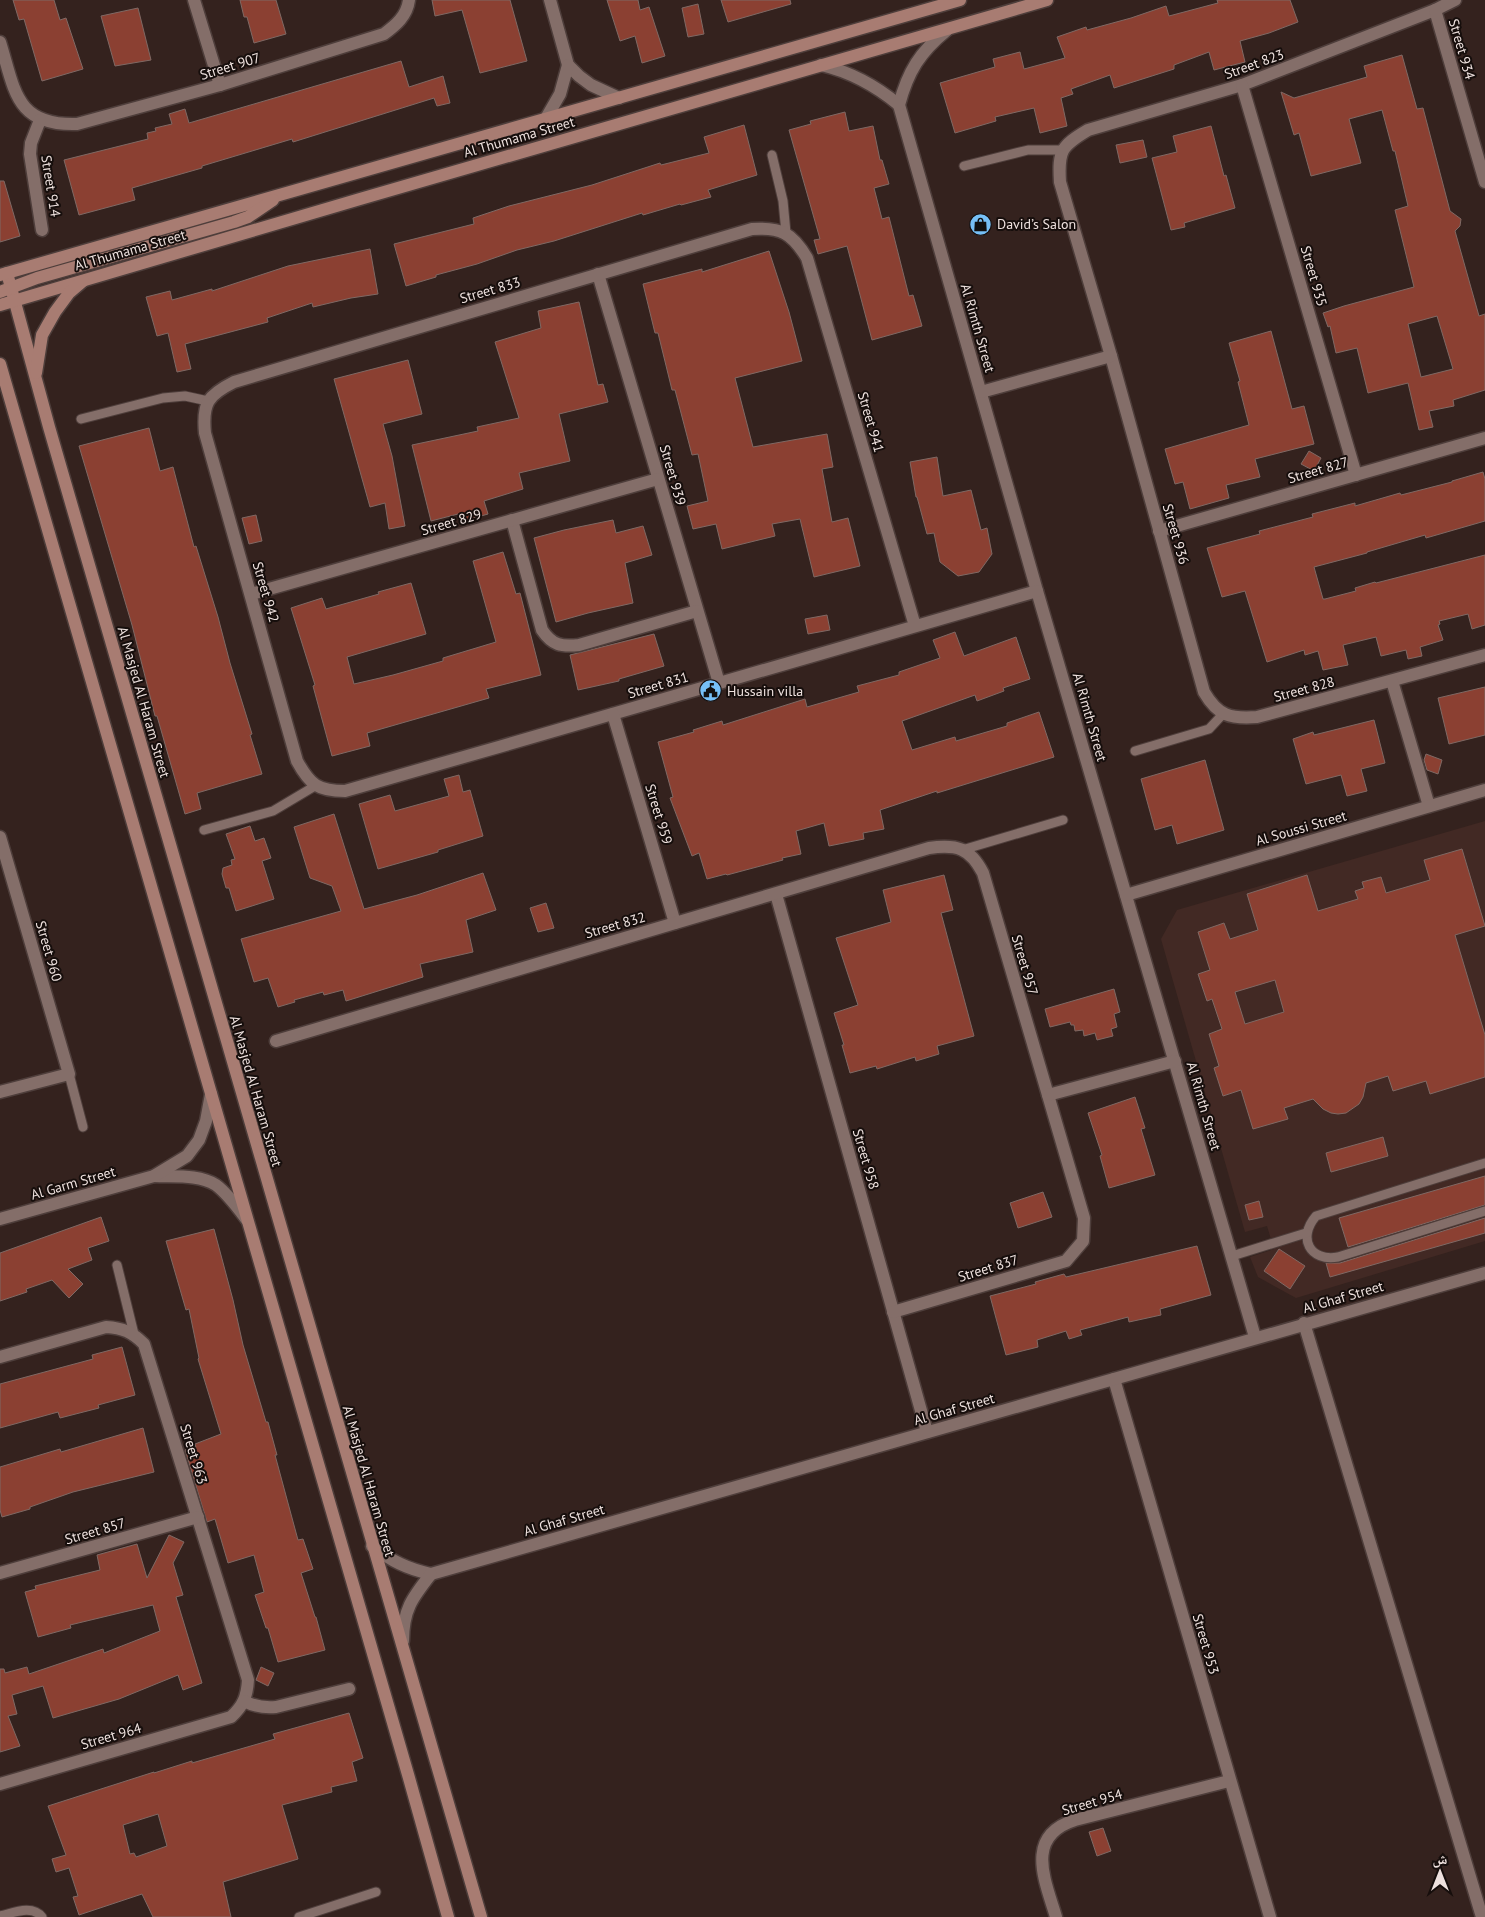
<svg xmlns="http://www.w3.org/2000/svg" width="1485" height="1917" viewBox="0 0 1485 1917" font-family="'PT Sans','Noto Naskh Arabic',sans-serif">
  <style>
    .built { fill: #422924 }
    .building { fill: #8b4032; stroke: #7f6964; fill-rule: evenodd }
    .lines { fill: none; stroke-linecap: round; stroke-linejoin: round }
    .lane-casing { stroke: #4e3e3b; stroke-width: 11 }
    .street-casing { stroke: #4e3e3b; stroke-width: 15 }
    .secondary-casing { stroke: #4e3e3b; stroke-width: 15 }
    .lane { stroke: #846e69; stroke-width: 9 }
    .street { stroke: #846e69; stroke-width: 12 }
    .secondary { stroke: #a87c72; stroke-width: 12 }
    .labels { text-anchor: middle; stroke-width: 4; stroke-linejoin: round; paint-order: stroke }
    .street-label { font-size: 14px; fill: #eee1de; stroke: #160e0c }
    .poi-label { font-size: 14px; fill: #eee1de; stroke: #160e0c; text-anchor: start }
  </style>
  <rect width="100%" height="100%" fill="#34221e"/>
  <!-- built -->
  <polygon class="built" points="1485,821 1485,1241 1296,1298 1258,1277 1250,1257 1274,1249 1267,1226 1245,1232 1161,939 1177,910"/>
  <!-- building -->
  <g class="building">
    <polygon points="13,0 54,0 60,20 66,18 83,69 42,81 24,19 19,20"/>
    <polygon points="240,0 276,0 286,34 254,43 247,17 244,17"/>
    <polygon points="432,0 510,0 527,61 480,73 462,10 435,16"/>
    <polygon points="607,0 638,0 640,10 649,7 665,56 642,63 635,36 620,41"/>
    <polygon points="721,0 790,0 791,4 728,22"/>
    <polygon points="1217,0 1290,0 1298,22 1269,33 1240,41 1245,62 1214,70 1209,52 1174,65 1174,69 1114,88 1110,75 1071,89 1073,94 1061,98 1067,126 1040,133 1034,108 995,117 996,121 955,133 940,83 995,67 993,59 1020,52 1024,69 1065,58 1057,37 1086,27 1087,30 1131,18 1166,6 1169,16 1218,3"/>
    <polygon points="698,4 704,34 688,37 682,8"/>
    <polygon points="138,8 151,60 115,66 101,16"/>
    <path d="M1402,55l15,54 6,-1 27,103 11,8 -1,7 -5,5 24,85 6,-2v76l-32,10 1,6 -25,5 4,16 -14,3 -11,-47 -40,10 -11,-45 -21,5 -6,-27 -2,1 -5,-14 21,-7 70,-19 -19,-77 13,-4 -13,-55h-2l-11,-41 -33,9 12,44 -50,13 -12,-43 -5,2 -13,-43 13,6 73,-21 -3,-11zM1437,316l16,53 -32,8 -13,-53z"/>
    <polygon points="401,61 409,87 443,76 450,103 437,106 434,98 293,142 292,139 202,166 202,168 132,188 135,200 79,215 64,160 148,139 147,133 156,131 155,128 172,124 169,114 185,109 189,123"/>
    <polygon points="845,112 849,131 873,126 880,160 882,160 889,184 874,188 882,219 889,217 909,296 913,295 922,326 872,340 847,246 818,254 814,240 820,239 789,130 811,124 810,121"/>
    <polygon points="744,125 757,175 708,190 711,197 681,205 680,204 643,215 642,213 554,241 517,250 477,264 436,275 436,277 406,286 394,244 474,224 473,218 509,206 592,185 660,163 661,165 709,153 704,137"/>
    <polygon points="1211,126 1224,176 1226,175 1235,208 1184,223 1185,227 1171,230 1152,158 1177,152 1173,136"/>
    <polygon points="1143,140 1147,157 1120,163 1116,145"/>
    <polygon points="0,181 4,181 20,236 0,242"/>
    <polygon points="370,249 378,294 351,298 313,307 312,303 267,318 268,322 185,344 191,369 177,372 168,333 157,336 146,297 170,291 172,300 212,289 212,291 288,266"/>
    <polygon points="769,251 789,312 802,361 735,378 753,447 827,434 833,467 822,469 832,522 848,518 860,566 814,577 800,519 772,524 775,536 722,549 716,524 693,529 687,506 708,501 698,454 692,455 675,390 672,390 658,333 655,333 643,284 702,269 702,272"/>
    <polygon points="579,302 598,385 603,384 608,402 559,414 570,461 519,473 523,489 484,501 488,514 460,522 458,514 431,521 412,445 478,431 477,427 519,418 495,342 541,328 538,311"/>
    <polygon points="1271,331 1292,409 1304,406 1314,444 1255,459 1260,477 1226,485 1229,498 1190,509 1183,482 1175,484 1165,449 1249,425 1238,382 1240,381 1229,343"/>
    <polygon points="408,360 422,414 383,424 392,456 405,526 389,529 385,503 370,507 334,379"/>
    <polygon points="149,428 160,471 173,467 194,547 196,546 218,617 230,663 252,734 250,735 262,774 197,793 201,809 185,814 157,716 155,716 132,625 79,446"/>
    <polygon points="1309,451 1321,458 1314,471 1301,464"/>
    <polygon points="937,457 943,496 971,490 981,530 987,528 992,554 979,572 958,576 940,562 934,533 927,534 917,497 916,497 910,462"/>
    <polygon points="1483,472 1485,479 1485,521 1426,538 1425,535 1367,552 1367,553 1314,567 1323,599 1325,599 1356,591 1355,588 1375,582 1376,583 1485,555 1485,625 1472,629 1468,614 1439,621 1440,624 1438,625 1443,640 1420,647 1422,656 1408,659 1406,650 1381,656 1376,637 1343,645 1348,665 1323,670 1318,651 1305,655 1304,650 1267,662 1245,591 1222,597 1207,548 1260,534 1259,531 1313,517 1312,514 1355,503 1355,506 1400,493 1401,495 1452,482 1452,481"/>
    <polygon points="256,515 262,541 249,544 242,518"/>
    <polygon points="613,520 616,533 643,526 652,555 625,563 633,603 588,613 556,622 534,538 564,530"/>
    <polygon points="503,552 516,594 520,593 541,675 486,689 489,698 367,733 370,746 332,756 313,686 315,685 291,608 322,598 326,609 379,594 378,592 411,583 426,634 347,657 354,684 393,675 443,661 443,658 496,642 473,561"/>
    <polygon points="827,615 830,630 808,634 805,619"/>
    <polygon points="955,632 964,656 1016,637 1030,679 1003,688 1004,691 977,701 975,695 902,721 912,750 955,737 956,741 1007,726 1007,723 1039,712 1054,757 937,793 937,791 880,810 884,829 863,833 864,839 829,846 824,823 796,831 801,854 782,858 783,860 727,875 726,874 707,879 699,853 692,856 670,798 673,797 658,742 694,732 693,730 722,721 723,725 805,699 807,707 859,692 857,686 899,675 899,672 940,658 933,640"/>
    <polygon points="654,634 664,666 619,679 619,681 578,690 570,655"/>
    <polygon points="1485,687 1485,735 1449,744 1438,698"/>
    <polygon points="1374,720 1385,763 1361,769 1367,791 1347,796 1341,775 1306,784 1293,739 1313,732 1314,735"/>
    <polygon points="1426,754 1442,760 1438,774 1427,770 1424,760"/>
    <polygon points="1205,760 1224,830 1177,844 1172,825 1155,830 1141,779"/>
    <polygon points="459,775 463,792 470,790 483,836 438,850 438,852 378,869 359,804 390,795 395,811 449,796 444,779"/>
    <polygon points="334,814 364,909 417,895 483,873 496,910 466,920 473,952 420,964 423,977 346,1001 343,990 324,995 323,992 294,1000 295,1002 278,1007 268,978 254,982 241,939 341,911 332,886 310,878 294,827"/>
    <polygon points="250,826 255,841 264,838 271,858 262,861 274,899 236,911 229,888 226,888 222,874 223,868 232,865 231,860 235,859 226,834"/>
    <path d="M1462,849l23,77 -30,9 30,100v42l-55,17 -4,-13 -33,10 -5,-15 -22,7 -3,14 -4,7 -13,9 -8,1 -7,-1 -8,-4 -10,-10 -29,9 4,11 -35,10 -12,-39 -18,6 -9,-28 5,-2 -10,-32 13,-5 -10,-30 -5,2 -9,-27 12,-4 -12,-38 26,-9 6,16 28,-9 -11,-36 60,-19 11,36 40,-12 -3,-8 9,-3 -2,-6 19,-5 5,16 44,-13 -6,-20zM1275,980l9,32 -39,12 -10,-32z"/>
    <polygon points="944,875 953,910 941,913 974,1036 937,1046 939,1054 916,1061 915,1057 877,1069 876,1066 850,1073 842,1045 844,1045 834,1013 858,1005 836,938 891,922 883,890"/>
    <polygon points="546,903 554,928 538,932 530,908"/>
    <polygon points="1114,989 1120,1012 1114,1014 1117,1027 1111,1029 1113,1036 1097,1040 1095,1033 1084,1036 1083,1030 1075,1031 1074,1025 1071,1025 1070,1022 1050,1027 1045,1009"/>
    <polygon points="1135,1097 1145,1128 1141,1129 1155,1175 1109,1188 1100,1156 1102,1155 1088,1113"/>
    <polygon points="1383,1137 1388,1156 1331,1172 1326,1153"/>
    <polygon points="1485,1176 1485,1205 1348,1247 1339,1218"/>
    <polygon points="1043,1192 1052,1217 1018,1228 1010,1203"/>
    <polygon points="1259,1201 1263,1217 1249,1220 1245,1205"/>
    <polygon points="101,1217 109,1241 88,1248 92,1260 68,1269 83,1284 69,1298 52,1280 26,1289 27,1292 0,1301 0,1253"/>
    <polygon points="1485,1218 1485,1233 1330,1277 1326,1263 1340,1263"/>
    <polygon points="214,1229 233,1300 243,1345 266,1422 268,1422 277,1455 275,1455 298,1540 303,1539 313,1569 301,1573 315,1617 316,1617 325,1650 278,1662 268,1628 266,1628 255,1595 264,1592 254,1555 228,1563 215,1519 207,1522 185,1450 196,1447 195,1444 221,1434 198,1359 199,1358 189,1309 186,1310 166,1241"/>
    <polygon points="1197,1246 1211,1295 1160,1309 1161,1315 1129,1322 1128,1317 1080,1330 1082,1335 1069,1339 1066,1331 1037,1340 1038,1347 1006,1355 990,1296 1036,1284 1035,1282 1064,1274 1066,1277"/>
    <polygon points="1279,1249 1305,1266 1290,1289 1264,1271"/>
    <polygon points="122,1347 135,1395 98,1405 99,1408 60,1418 58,1412 0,1428 0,1384 93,1359 92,1355"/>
    <polygon points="143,1428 154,1472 73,1492 30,1507 30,1509 2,1517 0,1510 0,1467 60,1449 61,1452"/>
    <polygon points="169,1535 184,1542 173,1563 183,1595 176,1597 202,1683 183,1690 178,1675 119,1699 53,1718 43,1686 12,1695 17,1714 8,1716 20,1746 0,1752 0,1669 4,1669 5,1673 27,1667 29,1674 103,1649 104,1653 160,1631 153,1605 70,1625 71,1628 38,1637 25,1592 36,1589 35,1586 100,1570 97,1555 137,1544 147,1578"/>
    <polygon points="261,1667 274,1673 268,1686 256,1680"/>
    <path d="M349,1713l14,45 -11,4 5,19 -26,6 1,5 -50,13 16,54 -75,23 8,35h-78l-11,-23 -63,21 -6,-18 5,-1 -9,-28 -13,4 -4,-13 14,-4 -18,-49 106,-34v1l38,-12v2l83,-24 -2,-5zM158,1814l9,32 -31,11 -2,-4 -4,1 -7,-29z"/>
    <polygon points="1103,1828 1111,1851 1097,1856 1089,1832"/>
  </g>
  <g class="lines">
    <defs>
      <g id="lane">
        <polyline points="772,155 783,201 786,233"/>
        <polyline points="964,166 1028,150 1062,150"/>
        <polyline points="81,419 163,398 185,396 208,401"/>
        <polyline points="1135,751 1209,729 1223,714"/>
        <polyline points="204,830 273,811 315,786"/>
        <polyline points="962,850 1063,820"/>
        <polyline points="69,1074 83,1127"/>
        <path d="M1485,1163l-169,53c-19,22 -6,46 22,41l147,-46"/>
        <polyline points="1232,1256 1306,1233"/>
        <polyline points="117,1265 134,1334"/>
        <path d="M0,1916c13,-3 32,-12 42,1"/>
        <polyline points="299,1917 376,1892"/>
      </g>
      <g id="street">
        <polyline points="194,0 220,85"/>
        <polyline points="550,0 568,65 579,76 591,85 619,98"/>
        <path d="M1455,0l-20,10 -193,75 -154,45c-27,16 -30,21 -28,52l51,174 93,336c14,24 26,27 53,25l228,-62"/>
        <polyline points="1435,10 1485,182"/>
        <path d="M947,30c-27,22 -39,41 -48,75l138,486 218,746"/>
        <path d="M0,42c15,48 15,84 77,82l143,-39 164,-51c12,-9 23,-18 25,-34"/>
        <path d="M821,65c30,7 54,20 78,40"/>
        <polyline points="1242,85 1356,475"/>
        <polyline points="40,120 31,143 30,154 42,230"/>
        <polyline points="545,120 560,94 568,65"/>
        <polyline points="598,274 719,683"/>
        <polyline points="981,392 1111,356"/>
        <path d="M512,520l30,110c10,15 19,17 37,15l118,-34"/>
        <polyline points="1159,531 1485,438"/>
        <polyline points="251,594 658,479"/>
        <path d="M915,626l-108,-368c-15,-25 -26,-31 -55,-29l-518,153c-26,13 -32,21 -29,51l92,328c13,24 21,30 48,30 231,-66 462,-133 692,-200"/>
        <polyline points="1392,681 1429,806"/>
        <polyline points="613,714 675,923"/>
        <polyline points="0,837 69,1074 0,1092"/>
        <polyline points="776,894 927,1432"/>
        <polyline points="1126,895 1485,790"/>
        <path d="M276,1041l653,-193c28,-4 41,0 54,25l101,345 -1,23 -17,20 -173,51"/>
        <polyline points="1048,1095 1175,1061"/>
        <path d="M154,1176c20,1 45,-2 62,9 12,9 22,23 31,35"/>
        <polyline points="0,1219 154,1176 187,1156 199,1140 206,1121 211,1094"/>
        <polyline points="1304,1323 1482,1917"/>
        <path d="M0,1357l106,-30c17,1 26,5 38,17l104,336c-1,17 -5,26 -17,37l-231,67"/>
        <polyline points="1114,1379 1270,1917"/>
        <path d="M372,1546c19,15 36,23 59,28l1054,-301"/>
        <polyline points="0,1573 198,1517"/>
        <path d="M403,1641c0,-31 9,-43 28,-67"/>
        <path d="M244,1701c11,6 20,7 32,6l73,-18"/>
        <path d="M1056,1917c-11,-37 -32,-81 19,-97l154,-39"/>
      </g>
      <g id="secondary">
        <polyline points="7,273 49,427 481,1917"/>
        <polyline points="0,275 960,0"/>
        <polyline points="0,292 37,278 234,222 248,217 273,200"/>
        <polyline points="0,305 360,199 1047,0"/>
        <polyline points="0,364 409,1778 448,1917"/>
        <polyline points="36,373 42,335 55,312 69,293 83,281"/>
      </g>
    </defs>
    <!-- lane casing -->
    <use href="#lane" class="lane-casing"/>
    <!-- street casing -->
    <use href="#street" class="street-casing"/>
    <!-- secondary casing -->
    <use href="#secondary" class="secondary-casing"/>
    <!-- lane -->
    <use href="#lane" class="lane"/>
    <!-- street -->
    <use href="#street" class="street"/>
    <!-- secondary -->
    <use href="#secondary" class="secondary"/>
  </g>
  <!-- icons -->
  <defs>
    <symbol id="shop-disc" viewBox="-11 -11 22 22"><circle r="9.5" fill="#76c0f7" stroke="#160e0c"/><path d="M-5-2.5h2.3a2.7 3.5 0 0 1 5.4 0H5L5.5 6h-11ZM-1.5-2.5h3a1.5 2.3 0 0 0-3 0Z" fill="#111"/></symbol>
    <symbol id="civic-disc" viewBox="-11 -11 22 22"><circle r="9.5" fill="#76c0f7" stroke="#160e0c"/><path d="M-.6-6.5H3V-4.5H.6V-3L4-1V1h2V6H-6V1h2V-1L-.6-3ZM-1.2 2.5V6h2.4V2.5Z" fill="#111"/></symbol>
  </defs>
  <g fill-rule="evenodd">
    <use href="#shop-disc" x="968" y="212" width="25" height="25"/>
    <use href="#civic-disc" x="698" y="678" width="25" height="25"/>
  </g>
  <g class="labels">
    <!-- street labels -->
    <g class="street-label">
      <text transform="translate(1462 49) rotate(74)" y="5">Street 934</text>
      <text transform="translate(1254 64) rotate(-20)" y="5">Street 823</text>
      <text transform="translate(230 66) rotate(-17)" y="5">Street 907</text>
      <text transform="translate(519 137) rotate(-16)" y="5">Al Thumama Street</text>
      <text transform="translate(51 186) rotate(81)" y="5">Street 914</text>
      <text transform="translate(130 250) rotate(-16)" y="5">Al Thumama Street</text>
      <text transform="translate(1314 276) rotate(74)" y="5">Street 935</text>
      <text transform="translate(490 290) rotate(-16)" y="5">Street 833</text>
      <text transform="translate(978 328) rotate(74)" y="5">Al Rimth Street</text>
      <text transform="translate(871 422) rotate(74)" y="5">Street 941</text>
      <text transform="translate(1318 470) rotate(-16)" y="5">Street 827</text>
      <text transform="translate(673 475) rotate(74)" y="5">Street 939</text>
      <text transform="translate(451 522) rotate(-16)" y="5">Street 829</text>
      <text transform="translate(1176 534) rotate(74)" y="5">Street 936</text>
      <text transform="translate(266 592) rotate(74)" y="5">Street 942</text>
      <text transform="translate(658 685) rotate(-16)" y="5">Street 831</text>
      <text transform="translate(1304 689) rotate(-15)" y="5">Street 828</text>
      <text transform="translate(144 702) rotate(74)" y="5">Al Masjed Al Haram Street</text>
      <text transform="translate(1090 717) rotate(74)" y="5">Al Rimth Street</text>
      <text transform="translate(659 814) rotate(73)" y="5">Street 959</text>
      <text transform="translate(1301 828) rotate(-16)" y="5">Al Soussi Street</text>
      <text transform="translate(615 925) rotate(-16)" y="5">Street 832</text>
      <text transform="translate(49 951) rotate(74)" y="5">Street 960</text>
      <text transform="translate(1025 965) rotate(74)" y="5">Street 957</text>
      <text transform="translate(256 1091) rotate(74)" y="5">Al Masjed Al Haram Street</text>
      <text transform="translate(1204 1106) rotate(74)" y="5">Al Rimth Street</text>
      <text transform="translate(866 1159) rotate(74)" y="5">Street 958</text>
      <text transform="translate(73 1183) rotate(-16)" y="5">Al Garm Street</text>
      <text transform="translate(988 1268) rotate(-17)" y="5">Street 837</text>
      <text transform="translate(1343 1297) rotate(-16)" y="5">Al Ghaf Street</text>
      <text transform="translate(954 1409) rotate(-16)" y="5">Al Ghaf Street</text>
      <text transform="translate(194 1454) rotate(73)" y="5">Street 963</text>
      <text transform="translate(369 1481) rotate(74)" y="5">Al Masjed Al Haram Street</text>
      <text transform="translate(564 1520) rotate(-16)" y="5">Al Ghaf Street</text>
      <text transform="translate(95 1531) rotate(-16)" y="5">Street 857</text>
      <text transform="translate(1206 1644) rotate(74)" y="5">Street 953</text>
      <text transform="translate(111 1736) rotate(-16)" y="5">Street 964</text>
      <text transform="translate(1092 1802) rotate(-16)" y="5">Street 954</text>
    </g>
    <!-- poi labels -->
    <g class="poi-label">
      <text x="997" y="229">David’s Salon</text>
      <text x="727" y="696">Hussain villa</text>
    </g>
  </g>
  <!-- north arrow -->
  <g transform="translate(1440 1872)" stroke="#160e0c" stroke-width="4" paint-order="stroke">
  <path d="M0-4L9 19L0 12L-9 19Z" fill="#eee1de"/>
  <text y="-8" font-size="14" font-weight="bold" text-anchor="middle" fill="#eee1de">ش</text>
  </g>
</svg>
